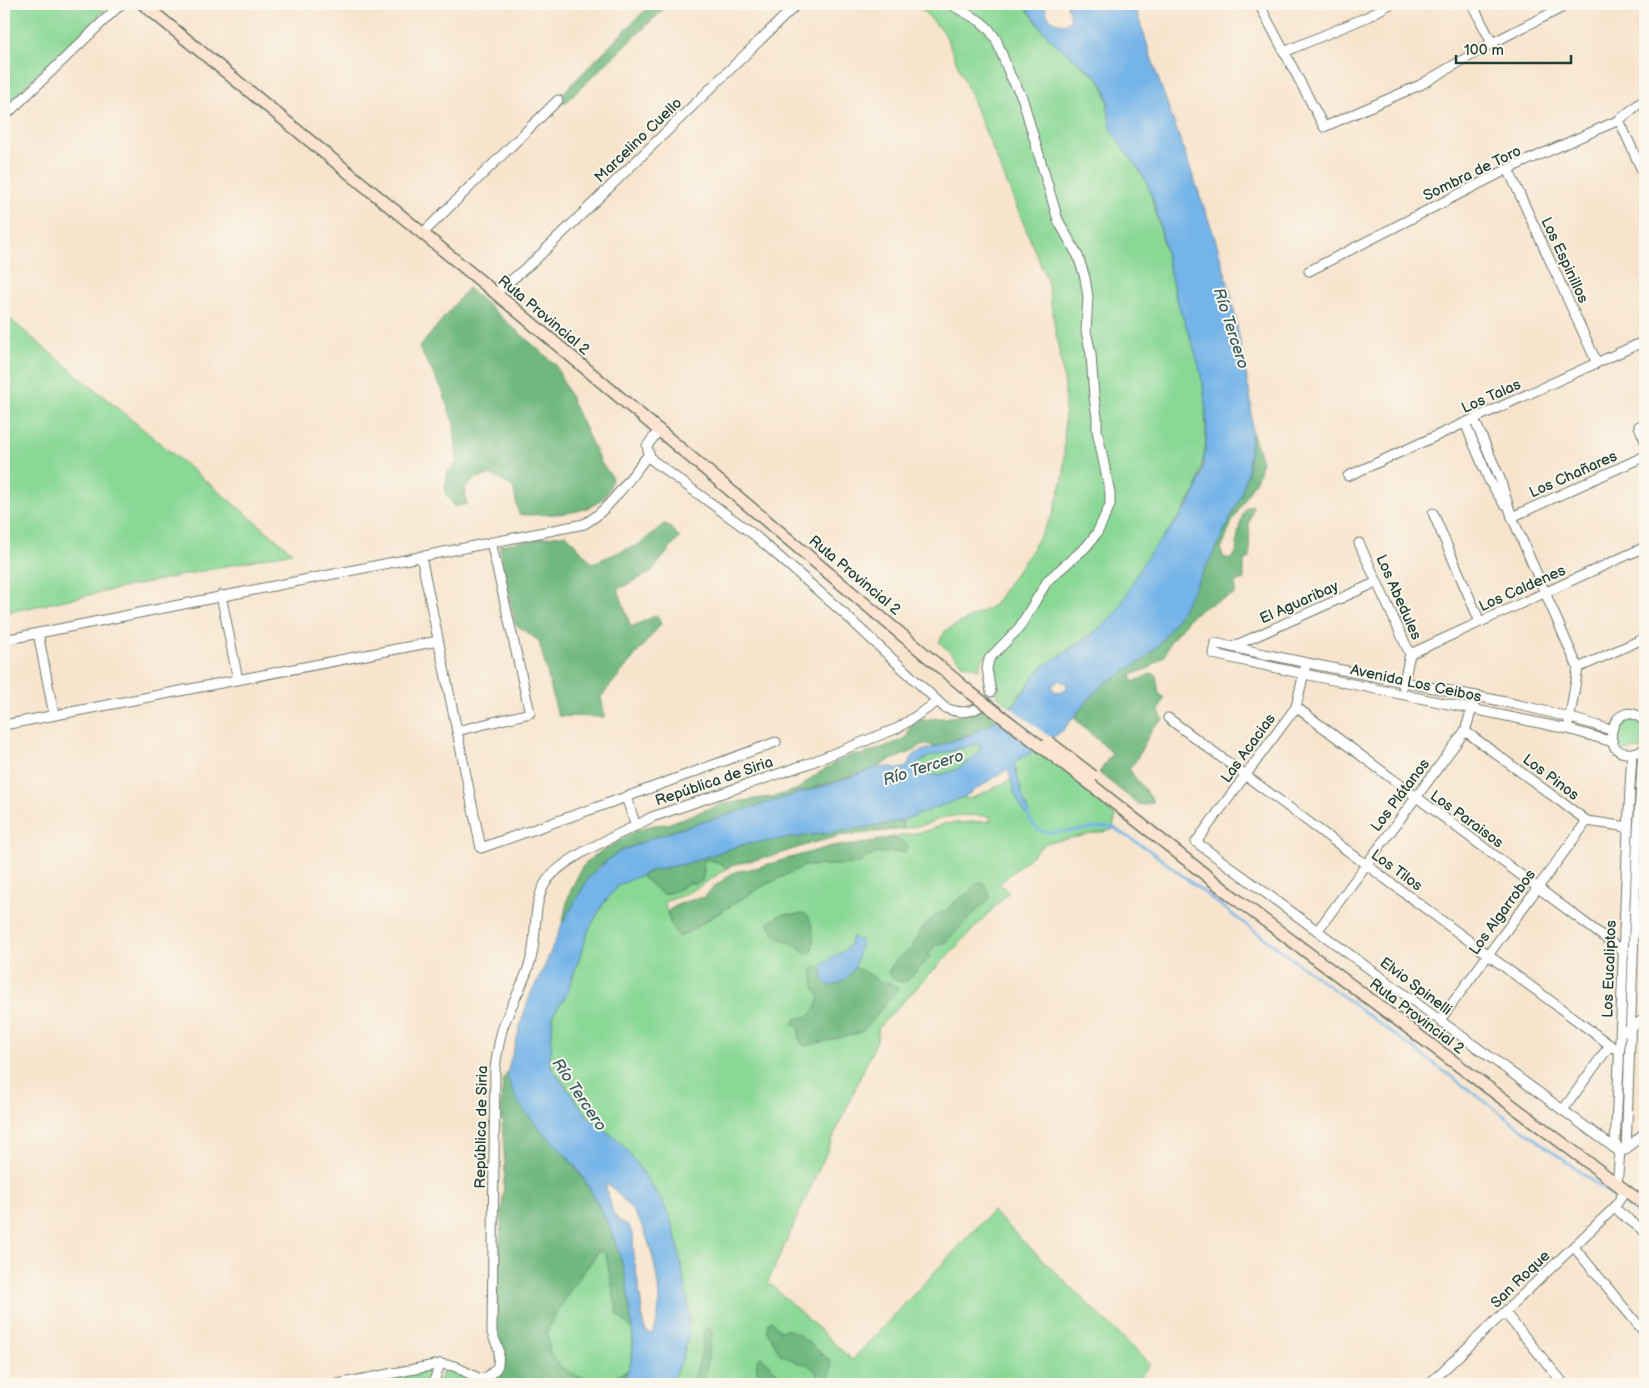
<svg xmlns="http://www.w3.org/2000/svg" width="1649" height="1388" viewBox="0 0 1649 1388" font-family="'Balsamiq Sans',sans-serif">
  <style>
    .green { fill: #8ad896; stroke: #548a65 }
    .forest { fill: #6fb87f; stroke: #477a5a }
    .water { fill: #74b4e8; stroke: #4a788e; fill-rule: evenodd }
    .pier { fill: #f7e4cd }
    .lines { fill: none; stroke-linecap: round; stroke-linejoin: round }
    .stream { stroke: #74b4e8; stroke-width: 2.5 }
    .street-casing { stroke: #6b776a; stroke-width: 11 }
    .secondary-casing { stroke: #6b776a; stroke-width: 14 }
    .street { stroke: #fff; stroke-width: 9 }
    .secondary { stroke: #fde4d0; stroke-width: 11 }
    .secondary-bridge-casing { stroke: #6b776a; stroke-width: 14; stroke-linecap: butt }
    .secondary-bridge { stroke: #fde4d0; stroke-width: 11 }
    .labels { text-anchor: middle; stroke-width: 4; stroke-linejoin: round; paint-order: stroke }
    .street-label { font-size: 15px; fill: #1f3d34; stroke: #fbf7ec }
    .water-label { font-size: 16px; font-style: italic; fill: #345b61; stroke: #fbf7ec }
  </style>
  <rect width="100%" height="100%" fill="#fbf7ec"/>
  <filter id="ink" filterUnits="userSpaceOnUse"><feTurbulence type="fractalNoise" baseFrequency=".02" numOctaves="2"/><feDisplacementMap in="SourceGraphic" scale="10" xChannelSelector="R" yChannelSelector="G"/><feConvolveMatrix kernelMatrix="1 2 1 2 8 2 1 2 1" color-interpolation-filters="sRGB"/></filter>
  <filter id="wash" filterUnits="userSpaceOnUse"><feTurbulence type="fractalNoise" baseFrequency=".0096" numOctaves="4" result="noise"/><feDisplacementMap in="SourceGraphic" scale="20" xChannelSelector="R" yChannelSelector="G"/><feGaussianBlur stdDeviation="1.12" result="paint"/><feColorMatrix in="noise" values="0 0 0 0 0 0 0 0 0 0 0 0 0 0 0 0 0 1.4 0 .05"/><feComposite in="paint" operator="in"/></filter>
  <g filter="url(#wash)">
    <rect width="100%" height="100%" fill="#f7e4cd"/>
    <!-- green -->
    <g class="green">
      <polygon points="4,4 111,4 4,107"/>
      <polygon points="917,4 1023,4 1043,31 1068,54 1097,77 1103,86 1107,99 1112,130 1148,184 1161,232 1175,295 1195,350 1202,376 1205,402 1206,432 1205,451 1196,490 1183,511 1143,564 1131,588 1117,611 1106,624 1040,669 1011,707 996,694 994,649 981,661 979,669 963,664 939,642 945,631 994,605 1031,551 1053,514 1064,475 1065,386 1047,280 945,34"/>
      <polygon points="4,314 30,336 292,552 4,613"/>
      <polygon points="1626,715 1645,722 1645,746 1643,749 1621,751 1611,730"/>
      <path d="M978,744l3,2c-6,19 -49,40 -64,23v-5l11,-7z"/>
      <path d="M1037,750l48,36 -2,3 33,27 -4,14 -66,13 -47,41 10,8 -130,135 -2,13 -109,242 84,78 140,-149 158,153 -15,20h-464l11,-24 7,-52 -12,-67 -7,-23 -9,-18 -18,-27 -17,-24 -11,-11 -25,-19 -40,-54 3,-51 14,-20 21,-63 15,-27 16,-19 21,-10 22,19 18,-5 24,-17 -1,-10 4,-3 13,4 7,5c-20,14 -39,27 -63,34l7,23 9,12 83,-51 41,-20 53,-2 19,-11 29,-1 -3,-11 -14,-3 39,-7 16,-7 48,-3 -1,-5 -29,-1 -16,2 -19,7 -23,5v-9l61,-23 4,2 7,-2 36,-17 6,-7 -3,-9 4,-4z"/>
      <polygon points="600,1250 606,1255 618,1315 632,1329 633,1349 629,1370 608,1380 594,1380 576,1376 561,1367 550,1354 547,1331 569,1292"/>
      <polygon points="444,1369 455,1370 479,1384 437,1384"/>
      <polygon points="428,1370 431,1371 432,1375 429,1384 355,1384"/>
    </g>
    <!-- forest -->
    <g class="forest">
      <polygon points="651,4 669,4 564,104 560,102 560,96"/>
      <path d="M468,288l87,76 46,99 11,14c-4,42 -62,37 -93,38l-6,-28 -22,-12 -15,3 -11,11 2,15 -13,3 -9,-14 2,-20 10,-10 -3,-38 -12,-36 -23,-41z"/>
      <path d="M1252,432l10,29 -4,15 -26,46 -11,28 2,7 8,2 5,-6 2,-19 5,-20 4,-7 6,-2 -4,20 1,33 -6,3v18l-10,4 2,4 -1,7 -29,12 -15,10 -21,26 -6,14 -14,12 -19,7 2,7 19,-9 4,2 3,19 5,4 -5,13 4,9 -10,7 -18,35 -6,6c6,13 18,21 24,34l-8,3 -7,-1 -39,-31 13,-20 -38,-35 8,-11 20,-22 43,-26 15,-16 57,-96 24,-52 6,-20z"/>
      <polygon points="665,523 680,537 650,573 618,589 631,627 657,615 661,624 601,697 605,717 558,716 539,641 515,624 499,545 566,534 592,563 640,544"/>
      <polygon points="983,708 998,720 985,728 935,747 928,744 919,746 916,750 891,760 876,768 749,809 695,824 657,836 621,851 599,866 590,876 562,924 569,894 582,867 591,858 626,836 640,829 654,825 667,824 721,804 777,796 798,789 811,778 837,762 852,755 862,755 900,741 907,737 910,726 921,720 970,715"/>
      <path d="M903,820v9l-64,7 -30,8 -33,11 -40,9 -9,4 -7,-5 -13,-4 -4,3 1,10 -2,9 -8,3 -5,-2c-9,7 -16,11 -27,12l-22,-19 12,-5 33,-6 56,-19 140,-20z"/>
      <path d="M888,838l14,3 6,5 -3,6 -29,1 -19,11 -53,2 -41,20 -84,51 -8,-12 -4,-13c11,-10 24,-12 38,-15l7,-9 22,-16 21,-4 77,-22 24,-1z"/>
      <path d="M981,883c7,4 9,8 8,16l-43,43 -6,3 -4,-1 -5,8 -3,1 2,4 -23,24c-8,3 -15,-2 -19,-9l7,-11 16,-12 11,-20 7,-8 9,-7 6,-2 16,-15 6,-2 9,-10z"/>
      <path d="M783,914h23c8,8 8,27 6,38l-6,2 -10,-9 -20,-8 -7,-13 1,-3z"/>
      <path d="M851,965l20,10 9,8 11,-1 7,7 -36,43 -56,14c-8,-3 -8,-10 -6,-18l-7,-3 3,-7c15,1 20,-8 24,-21l-5,-7 -3,-20 8,-4 5,6z"/>
      <path d="M507,1073c6,36 43,62 64,89 23,30 41,67 52,103 6,20 7,43 9,64l-14,-14 -12,-60 -7,-5 -30,42 -22,39 3,23 11,13 15,9 18,4h14l21,-10 -7,14h-137l15,-15 -6,-35 11,-168 -4,-60 2,-27z"/>
      <path d="M772,1320l8,11 7,-2 11,5 10,8 22,19c3,10 1,16 -7,22l-5,-3 -3,-10 -8,-6 -8,-1 -19,-9 -13,-24 1,-8z"/>
      <path d="M705,1329h5l2,4 -7,44 -2,7h-12c5,-10 9,-23 11,-35 1,-7 0,-12 3,-20z"/>
      <path d="M761,1356l20,20 -3,4h-5l-8,-7 -7,1c-2,-8 -3,-11 3,-18z"/>
    </g>
    <!-- water -->
    <g class="water">
      <path d="M1023,4h23c-3,13 10,22 21,19l4,-4 -3,-11 -2,-4h67l2,3 23,71 57,160 16,56 20,107 1,31 -5,43 -6,20 -24,52 -41,73 -16,23 -15,16 -43,26 -20,22 -19,23 -26,20 -19,10 -4,4 10,37 5,12 -4,1 -10,-20 -7,-25 -44,28 -58,22 -25,6 -140,20 -56,19 -33,6 -33,15 -16,19 -15,27 -21,63 -14,20 -3,51 4,7 36,47 25,19 11,11 17,24 18,27 9,18 7,23 12,67v23l-7,29 -11,24h-49c5,-11 11,-23 11,-36 1,-12 -2,-25 -3,-38 -2,-14 -3,-30 -7,-44 -9,-34 -31,-79 -52,-105 -23,-27 -58,-51 -64,-88l17,-60 7,-20 13,-25 18,-44 28,-48 19,-17 12,-8 36,-15 180,-54 39,-14 15,-1 8,2 8,-2 6,-11 5,-4c32,-10 70,-20 94,-45 11,-12 18,-26 28,-38 21,-15 45,-27 65,-45 19,-17 26,-42 39,-63 16,-23 43,-46 53,-73 15,-44 11,-96 -3,-139 -6,-19 -14,-37 -19,-56 -10,-35 -13,-73 -27,-107 -8,-21 -27,-35 -36,-56 -6,-14 -1,-32 -9,-46 -9,-14 -35,-28 -48,-41 -13,-11 -20,-27 -32,-39zM1059,680l8,4 -1,6 -6,3 -6,-2 -2,-5zM978,744l3,2c-6,19 -49,40 -64,23v-5l11,-7zM606,1184l5,2c9,11 20,21 27,33 15,23 30,90 14,115l-6,-3 -3,-7 -2,-22 -7,-43 -1,-25 -5,-9 -10,-5 -5,-7 -7,-26z"/>
      <path d="M854,937l3,3h3l2,5 -3,1c0,19 -9,36 -29,40 -12,-8 -6,-13 -7,-24h4c8,-9 25,-11 24,-24z"/>
    </g>
    <!-- pier -->
    <polygon class="pier" points="1009,706 1054,740 1039,752 996,718"/>
    <g class="lines">
      <!-- stream -->
      <g class="stream">
        <path d="M1026,810c6,14 8,21 24,23l57,-6 8,1"/>
        <polyline points="1114,828 1152,852 1237,918 1645,1220"/>
      </g>
    </g>
  </g>
  <g filter="url(#ink)">
    <g class="lines">
      <defs>
        <g id="street">
          <polyline points="950,4 980,21 988,28 996,39 1010,75 1022,97 1058,220 1078,256 1085,278 1088,297 1086,331 1091,354 1094,397 1097,417 1097,430 1110,493 1110,505 1097,533 1086,547 1048,580 1019,628 989,659 987,669 991,692"/>
          <polyline points="1259,4 1324,127 1420,85 1492,43 1569,4"/>
          <polyline points="1472,4 1492,43"/>
          <polyline points="1284,52 1367,17 1390,4"/>
          <polyline points="4,117 121,4"/>
          <polyline points="1619,120 1645,177"/>
          <polyline points="1508,169 1597,363"/>
          <polyline points="422,234 558,100"/>
          <polyline points="1309,271 1508,169 1619,120 1645,99"/>
          <polyline points="496,293 535,260 797,4"/>
          <polyline points="1474,419 1499,476 1512,517 1578,668 1569,722"/>
          <polyline points="1465,423 1489,480 1504,504"/>
          <polyline points="1639,426 1645,441"/>
          <path d="M659,430l-12,16 2,8 3,6 101,74 86,75 106,99c14,5 23,6 36,-2"/>
          <polyline points="1348,476 1645,341"/>
          <polyline points="1433,513 1480,622"/>
          <polyline points="1512,517 1645,456"/>
          <polyline points="1359,543 1410,654 1403,686"/>
          <polyline points="421,556 481,848 626,797 636,826"/>
          <polyline points="221,595 238,680"/>
          <polyline points="38,633 54,715"/>
          <path d="M4,640l580,-116c24,-12 47,-48 65,-70"/>
          <polyline points="1232,647 1377,582"/>
          <polyline points="1410,654 1645,547"/>
          <polyline points="1305,668 1296,707 1196,842 1620,1152"/>
          <polyline points="1578,668 1645,638"/>
          <polyline points="1296,707 1624,952"/>
          <polyline points="1168,718 1610,1045"/>
          <polyline points="4,725 438,641"/>
          <path d="M1611,730c-58,-19 -117,-31 -177,-42 -73,-14 -146,-28 -219,-45l-2,11 91,20 264,55 45,13"/>
          <polyline points="457,731 530,713 491,542"/>
          <polyline points="1465,731 1587,821 1628,827"/>
          <path d="M1637,752c-45,11 -23,-63 8,-30"/>
          <polyline points="626,797 776,742"/>
          <polyline points="1318,930 1465,731 1476,696"/>
          <polyline points="1440,1020 1587,821"/>
          <polyline points="1627,1031 1645,1018"/>
          <polyline points="1563,1110 1610,1045 1614,1048"/>
          <polyline points="1625,1150 1645,1132"/>
          <polyline points="1626,1150 1637,849 1643,749"/>
          <path d="M1617,1184l3,-32 -5,-10c8,-130 9,-259 17,-389"/>
          <polyline points="1614,1208 1645,1232"/>
          <polyline points="1574,1247 1645,1333"/>
          <polyline points="1505,1313 1564,1384"/>
          <path d="M338,1384l102,-20 14,2 26,13 6,-1 10,-9 2,-4 1,-15 -7,-17 3,-265c2,-14 4,-28 8,-41 9,-26 26,-51 30,-78 4,-23 0,-50 15,-70 20,-25 75,-45 104,-62l155,-53 91,-36 39,-26"/>
          <polyline points="433,1384 440,1364"/>
          <polyline points="1429,1384 1614,1208 1626,1190"/>
        </g>
        <g id="secondary">
          <polyline points="143,4 516,310 971,693"/>
          <polyline points="1089,783 1240,902 1645,1205"/>
        </g>
      </defs>
      <!-- street casing -->
      <use href="#street" class="street-casing"/>
      <!-- secondary casing -->
      <use href="#secondary" class="secondary-casing"/>
      <!-- street -->
      <use href="#street" class="street"/>
      <!-- secondary -->
      <use href="#secondary" class="secondary"/>
      <defs>
        <g id="secondary-bridge">
          <polyline points="971,693 1089,783"/>
          <polyline points="1049,742 1093,776"/>
        </g>
      </defs>
      <!-- secondary-bridge casing -->
      <use href="#secondary-bridge" class="secondary-bridge-casing"/>
      <!-- secondary-bridge -->
      <use href="#secondary-bridge" class="secondary-bridge"/>
    </g>
  </g>
  <g class="labels">
    <!-- street labels -->
    <g class="street-label">
      <text transform="translate(638 140) rotate(-44)" y="5">Marcelino Cuello</text>
      <text transform="translate(1472 173) rotate(-26)" y="5">Sombra de Toro</text>
      <text transform="translate(1565 260) rotate(65)" y="5">Los Espinillos</text>
      <text transform="translate(544 315) rotate(40)" y="5">Ruta Provincial 2</text>
      <text transform="translate(1491 396) rotate(-24)" y="5">Los Talas</text>
      <text transform="translate(1573 474) rotate(-24)" y="5">Los Chañares</text>
      <text transform="translate(855 575) rotate(40)" y="5">Ruta Provincial 2</text>
      <text transform="translate(1522 588) rotate(-24)" y="5">Los Caldenes</text>
      <text transform="translate(1399 597) rotate(66)" y="5">Los Abedules</text>
      <text transform="translate(1299 602) rotate(-24)" y="5">El Aguaribay</text>
      <text transform="translate(1416 683) rotate(12)" y="5">Avenida Los Ceibos</text>
      <text transform="translate(1248 748) rotate(-54)" y="5">Las Acacias</text>
      <text transform="translate(1551 777) rotate(37)" y="5">Los Pinos</text>
      <text transform="translate(714 781) rotate(-19)" y="5">República de Siria</text>
      <text transform="translate(1400 795) rotate(-53)" y="5">Los Plátanos</text>
      <text transform="translate(1467 819) rotate(36)" y="5">Los Paraisos</text>
      <text transform="translate(1397 870) rotate(36)" y="5">Los Tilos</text>
      <text transform="translate(1502 912) rotate(-54)" y="5">Los Algarrobos</text>
      <text transform="translate(1609 969) rotate(-88)" y="5">Los Eucaliptos</text>
      <text transform="translate(1416 986) rotate(37)" y="5">Elvio Spinelli</text>
      <text transform="translate(1417 1016) rotate(37)" y="5">Ruta Provincial 2</text>
      <text transform="translate(481 1127) rotate(-89)" y="5">República de Siria</text>
      <text transform="translate(1520 1279) rotate(-44)" y="5">San Roque</text>
    </g>
    <!-- water labels -->
    <g class="water-label">
      <text transform="translate(1232 328) rotate(72)" y="6">Río Tercero</text>
      <text transform="translate(923 767) rotate(-18)" y="6">Río Tercero</text>
      <text transform="translate(580 1094) rotate(56)" y="6">Río Tercero</text>
    </g>
  </g>
  <!-- margin -->
  <rect width="1649" height="1388" fill="none" stroke="#fbf7ec" stroke-width="20"/>
  <!-- scale -->
  <path d="M1456 55v8h115v-8" fill="none" stroke="#1f3d34" stroke-width="2.5"/>
  <text x="1464" y="55" font-size="15" fill="#1f3d34" stroke="#fbf7ec" stroke-width="4" paint-order="stroke">100 m</text>
</svg>
